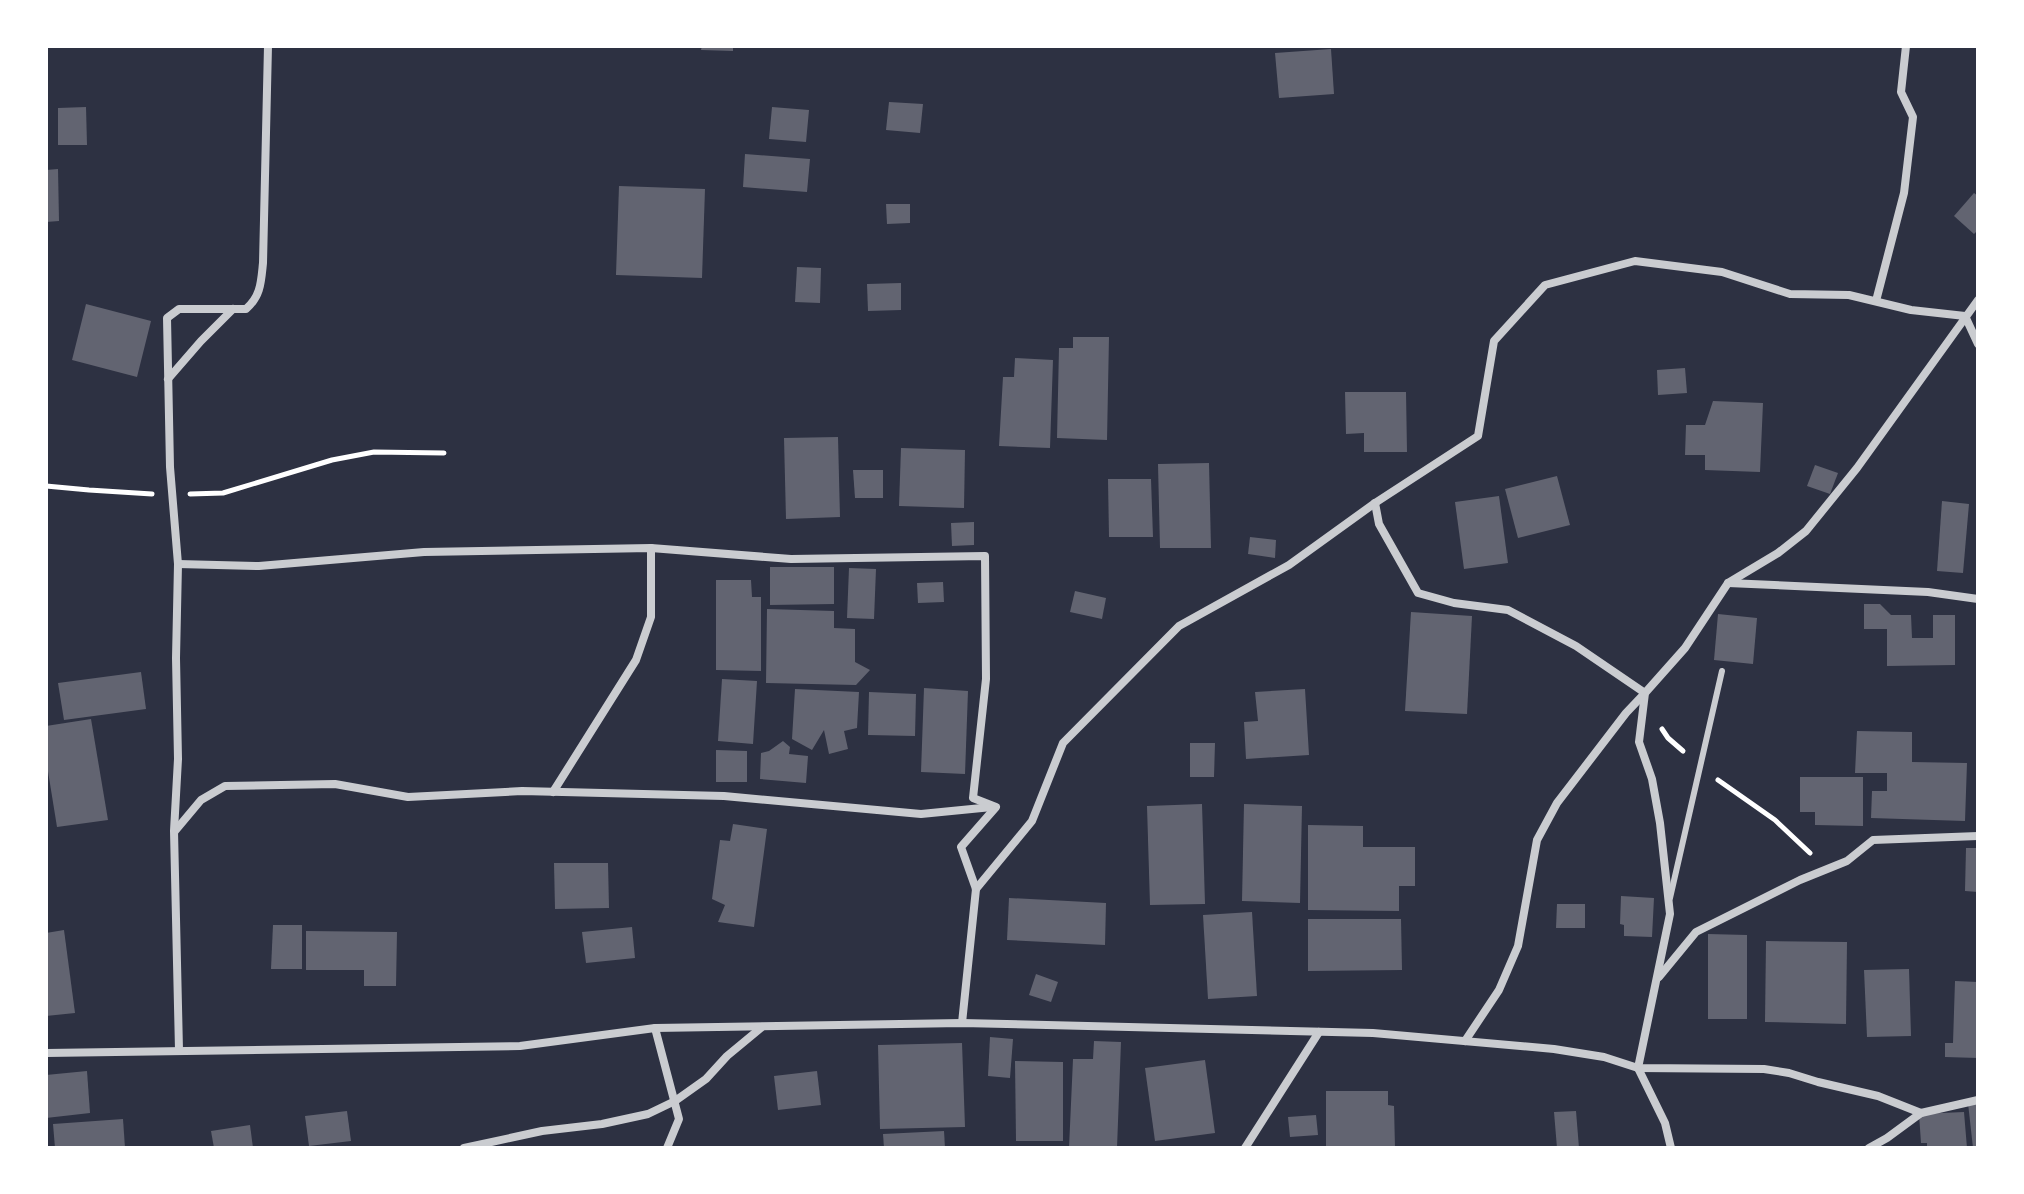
<svg xmlns="http://www.w3.org/2000/svg" width="2024" height="1194" viewBox="0 0 2024 1194" font-family="Inter,sans-serif">
  <style>
    .building { fill: #626471 }
    .lines { fill: none; stroke-linecap: round; stroke-linejoin: round }
    .path { stroke: #fff; stroke-width: 5 }
    .service { stroke: #caccd0; stroke-width: 6 }
    .minor { stroke: #caccd0; stroke-width: 8 }
  </style>
  <rect width="100%" height="100%" fill="#2d3142"/>
  <!-- building -->
  <g class="building">
    <polygon points="702,46 733,46 733,51 701,50"/>
    <polygon points="1331,49 1334,94 1279,98 1275,53"/>
    <polygon points="889,102 923,104 920,133 886,130"/>
    <polygon points="86,107 87,145 58,145 58,108"/>
    <polygon points="772,107 809,110 806,142 769,139"/>
    <polygon points="745,154 810,159 807,192 743,187"/>
    <polygon points="58,169 59,221 46,222 46,170"/>
    <polygon points="619,186 705,189 702,278 616,275"/>
    <polygon points="1974,193 1978,196 1978,230 1974,234 1954,216"/>
    <polygon points="886,204 910,204 910,223 887,224"/>
    <polygon points="797,267 821,268 820,303 795,302"/>
    <polygon points="901,283 901,310 868,311 867,284"/>
    <polygon points="86,304 151,321 137,377 72,360"/>
    <polygon points="1073,337 1109,337 1107,440 1057,438 1059,348 1073,348"/>
    <polygon points="1015,358 1053,360 1050,448 999,446 1003,377 1014,377"/>
    <polygon points="1685,368 1687,393 1658,395 1657,370"/>
    <polygon points="1345,392 1406,392 1407,452 1364,452 1364,433 1346,434"/>
    <polygon points="1713,401 1763,403 1760,472 1705,470 1705,455 1685,455 1686,425 1705,425"/>
    <polygon points="838,437 840,517 786,519 784,438"/>
    <polygon points="901,448 965,450 964,508 899,506"/>
    <polygon points="1209,463 1211,548 1160,548 1158,464"/>
    <polygon points="1815,465 1838,473 1830,494 1807,486"/>
    <polygon points="853,470 883,470 883,498 855,498"/>
    <polygon points="1557,476 1570,525 1518,538 1505,489"/>
    <polygon points="1108,479 1151,479 1153,537 1109,537"/>
    <polygon points="1499,496 1508,563 1464,569 1455,502"/>
    <polygon points="1942,501 1969,504 1963,573 1937,571"/>
    <polygon points="974,522 974,545 952,546 951,523"/>
    <polygon points="1250,537 1276,540 1275,558 1248,554"/>
    <polygon points="770,567 834,567 834,604 770,605"/>
    <polygon points="849,568 876,569 874,619 847,618"/>
    <polygon points="716,580 751,580 752,597 761,597 761,671 716,670"/>
    <polygon points="943,582 944,602 918,603 917,583"/>
    <polygon points="1075,591 1106,598 1102,619 1070,612"/>
    <polygon points="1864,604 1880,604 1891,615 1911,615 1912,638 1933,638 1933,615 1955,615 1955,665 1887,666 1887,629 1864,629"/>
    <polygon points="767,609 834,611 834,628 855,629 855,662 870,670 856,685 766,683"/>
    <polygon points="1411,612 1472,616 1467,714 1405,711"/>
    <polygon points="1718,614 1757,618 1753,664 1714,660"/>
    <polygon points="141,672 146,709 64,720 58,683"/>
    <polygon points="722,679 757,681 753,744 718,741"/>
    <polygon points="924,688 968,691 965,774 921,772"/>
    <polygon points="795,689 859,692 857,728 844,731 848,749 829,754 824,730 812,750 792,739"/>
    <polygon points="1305,689 1309,755 1246,759 1244,722 1258,721 1255,692"/>
    <polygon points="869,692 916,694 915,736 868,735"/>
    <polygon points="91,719 108,820 57,827 46,759 46,726"/>
    <polygon points="1857,731 1912,732 1912,762 1967,763 1965,821 1871,818 1872,791 1887,791 1887,773 1855,773"/>
    <polygon points="783,741 790,747 789,754 808,756 806,783 760,779 761,753 769,751"/>
    <polygon points="1190,743 1215,743 1214,777 1190,777"/>
    <polygon points="716,750 747,751 747,782 716,782"/>
    <polygon points="1800,777 1863,777 1863,826 1815,825 1815,812 1800,812"/>
    <polygon points="1202,804 1205,904 1150,905 1147,806"/>
    <polygon points="1244,804 1302,806 1300,903 1242,901"/>
    <polygon points="733,824 767,829 754,927 718,922 725,905 712,899 720,840 730,841"/>
    <polygon points="1308,825 1363,826 1363,847 1415,847 1415,886 1399,886 1399,911 1308,910"/>
    <polygon points="1966,848 1978,848 1978,892 1965,891"/>
    <polygon points="554,863 608,863 609,908 555,909"/>
    <polygon points="1621,896 1654,898 1652,937 1624,936 1624,925 1620,924"/>
    <polygon points="1009,898 1106,903 1105,945 1007,940"/>
    <polygon points="1557,904 1585,904 1585,928 1556,928"/>
    <polygon points="1252,912 1257,996 1208,999 1203,915"/>
    <polygon points="1308,919 1401,919 1402,970 1308,971"/>
    <polygon points="273,925 302,925 302,969 271,969"/>
    <polygon points="632,927 635,958 586,963 582,932"/>
    <polygon points="64,930 75,1013 46,1016 46,933"/>
    <polygon points="306,931 397,932 396,986 364,986 364,970 306,970"/>
    <polygon points="1708,934 1747,935 1747,1019 1708,1019"/>
    <polygon points="1766,941 1847,942 1846,1024 1765,1022"/>
    <polygon points="1909,969 1911,1036 1867,1037 1864,970"/>
    <polygon points="1036,974 1058,982 1051,1002 1029,995"/>
    <polygon points="1955,981 1978,982 1978,1058 1945,1057 1945,1043 1953,1043"/>
    <polygon points="990,1037 1013,1039 1010,1078 988,1076"/>
    <polygon points="1094,1041 1121,1042 1117,1148 1069,1148 1073,1059 1093,1059"/>
    <polygon points="962,1043 965,1127 880,1129 878,1045"/>
    <polygon points="1205,1060 1215,1133 1155,1141 1145,1068"/>
    <polygon points="1015,1061 1063,1062 1063,1141 1016,1141"/>
    <polygon points="87,1071 90,1113 46,1118 46,1075"/>
    <polygon points="817,1071 821,1105 778,1110 774,1076"/>
    <polygon points="1326,1091 1388,1091 1388,1105 1394,1106 1395,1148 1326,1148"/>
    <polygon points="1978,1102 1978,1148 1973,1148 1968,1103"/>
    <polygon points="347,1111 351,1141 309,1146 305,1116"/>
    <polygon points="1576,1111 1579,1148 1557,1148 1554,1112"/>
    <polygon points="1964,1112 1967,1148 1927,1148 1927,1143 1921,1143 1919,1114"/>
    <polygon points="1316,1115 1318,1135 1290,1137 1288,1117"/>
    <polygon points="123,1119 125,1148 55,1148 53,1124"/>
    <polygon points="250,1125 253,1148 214,1148 211,1131"/>
    <polygon points="944,1131 945,1148 884,1148 883,1134"/>
  </g>
  <g class="lines">
    <!-- path -->
    <g class="path">
      <polyline points="46,486 89,490 152,494"/>
      <polyline points="190,494 223,493 332,460 374,452 444,453"/>
      <polyline points="1662,729 1668,738 1683,751"/>
      <polyline points="1718,780 1775,820 1810,853"/>
    </g>
    <!-- service -->
    <polyline class="service" points="1670,898 1722,671"/>
    <!-- minor -->
    <g class="minor">
      <polyline points="1876,301 1904,193 1913,117 1901,92 1906,46"/>
      <polyline points="168,379 201,341 233,309"/>
      <polyline points="1375,503 1379,524 1418,593 1454,603 1508,610 1576,646 1645,693 1626,713 1557,803 1537,840 1518,946 1499,990 1465,1041"/>
      <polyline points="178,564 259,566 424,552 651,548 791,559 985,556 986,679 973,798 996,807 961,847 976,889 962,1023"/>
      <polyline points="1728,583 1928,592 1978,599"/>
      <polyline points="553,792 636,660 651,617 651,548"/>
      <polyline points="175,831 201,800 225,786 335,784 408,797 522,791 724,796 921,814 992,807"/>
      <polyline points="976,889 1032,821 1063,743 1179,626 1289,565 1375,503 1478,436 1494,341 1545,285 1635,261 1722,272 1790,294 1849,295 1911,310 1965,316 1978,344"/>
      <polyline points="1659,977 1696,932 1800,880 1847,861 1873,840 1978,836"/>
      <polyline points="655,1028 679,1119 667,1148"/>
      <path d="M179,1050l-5,-219 4,-72 -2,-101 2,-94 -8,-97 -3,-149 12,-9h67c15,-13 15,-27 17,-46l5,-217"/>
      <polyline points="46,1053 520,1046 655,1028 962,1023 1373,1033 1554,1049 1604,1057 1638,1068 1764,1069 1789,1073 1818,1082 1878,1096 1921,1113"/>
      <polyline points="464,1148 542,1131 602,1124 648,1114 675,1101 706,1079 727,1056 762,1027"/>
      <polyline points="1245,1148 1319,1032"/>
      <polyline points="1671,1148 1665,1123 1638,1068 1670,914 1660,823 1652,779 1639,742 1645,693 1685,648 1728,583 1778,553 1806,531 1857,468 1978,300"/>
      <polyline points="1869,1148 1887,1138 1921,1113 1978,1100"/>
    </g>
  </g>
  <!-- border -->
  <rect width="2024" height="1194" fill="none" stroke="#ffffff" stroke-width="96"/>
</svg>
